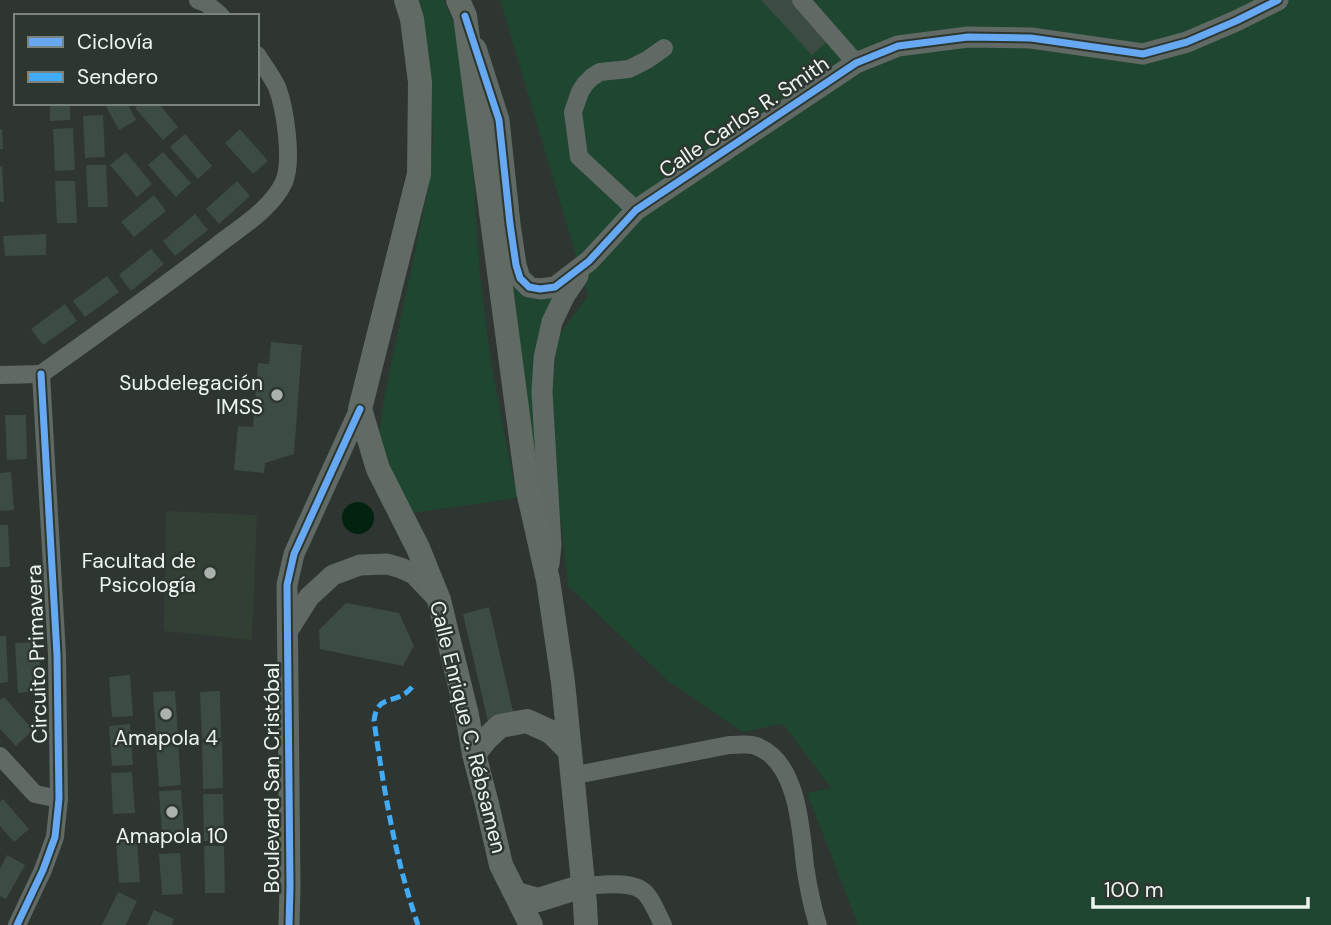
<svg xmlns="http://www.w3.org/2000/svg" width="1331" height="925" viewBox="0 0 1331 925" font-family="'DM Sans',sans-serif">
  <style>
    .built { fill: #313f35 }
    .green { fill: #1f4630 }
    .water { fill: #042210 }
    .building { fill: #3c4c43 }
    .lines { fill: none; stroke-linecap: round; stroke-linejoin: round }
    .minor { stroke: #606963; stroke-width: 18 }
    .tertiary { stroke: #606963; stroke-width: 21 }
    .secondary { stroke: #616b64; stroke-width: 24 }
    .quiet { stroke: #42abf6; stroke-width: 5; stroke-dasharray: 10 5; stroke-linecap: butt }
    .cycleway-casing { stroke: #2d3730; stroke-width: 11 }
    .cycleway { stroke: #66a8f1; stroke-width: 7 }
    .poi-dot { fill: #abb2ad; stroke: #2d3730; stroke-width: 2.5 }
    .labels { text-anchor: middle; stroke-width: 5; stroke-linejoin: round; paint-order: stroke }
    .street-label { font-size: 21px; fill: #eef5f0; stroke: #2d3730 }
    .poi-label { font-size: 21px; fill: #eef5f0; stroke: #2d3730; text-anchor: end }
  </style>
  <rect width="100%" height="100%" fill="#2f3531"/>
  <!-- built -->
  <polygon class="built" points="166,511 257,515 252,640 164,631"/>
  <!-- green -->
  <g class="green">
    <polygon points="416,0 444,0 453,21 467,80 480,275 491,363 517,498 412,513 381,451 380,428 384,397 427,195 433,142 431,81"/>
    <polygon points="500,0 1331,0 1331,925 858,925 807,793 831,788 783,724 742,732 667,680 568,586 549,417 558,336 588,296"/>
    <polygon points="512,279 557,295 537,479"/>
  </g>
  <!-- water -->
  <circle class="water" cx="358" cy="518" r="16"/>
  <!-- building -->
  <g class="building">
    <polygon points="761,0 801,0 833,36 812,55"/>
    <polygon points="50,103 70,103 70,120 50,121"/>
    <polygon points="104,103 127,103 136,120 119,130"/>
    <polygon points="141,103 158,103 178,127 163,140 135,108"/>
    <polygon points="103,115 105,157 85,158 83,116"/>
    <polygon points="73,128 75,170 55,171 53,129"/>
    <polygon points="0,129 2,129 3,149 0,149"/>
    <polygon points="240,129 268,161 253,174 225,143"/>
    <polygon points="185,134 212,166 198,179 170,147"/>
    <polygon points="126,152 152,184 137,197 110,165"/>
    <polygon points="163,152 191,183 176,197 148,165"/>
    <polygon points="86,165 106,165 108,207 88,207"/>
    <polygon points="0,166 2,166 4,202 0,202"/>
    <polygon points="55,181 75,181 77,223 57,223"/>
    <polygon points="237,181 250,196 219,224 206,209"/>
    <polygon points="154,195 166,211 134,237 121,222"/>
    <polygon points="195,214 208,230 175,256 163,241"/>
    <polygon points="46,234 46,255 5,256 3,236"/>
    <polygon points="151,249 164,264 131,291 119,275"/>
    <polygon points="107,276 119,292 85,317 73,301"/>
    <polygon points="65,304 77,321 43,345 31,329"/>
    <polygon points="271,342 302,345 294,454 265,463 264,473 234,470 238,426 253,427 258,363 269,364"/>
    <polygon points="5,415 26,415 27,459 7,460"/>
    <polygon points="11,472 14,510 0,511 0,473"/>
    <polygon points="0,525 8,525 10,567 0,567"/>
    <polygon points="346,603 399,613 414,646 403,666 320,649 319,630"/>
    <polygon points="489,607 515,720 489,726 463,614"/>
    <polygon points="0,636 6,636 8,682 0,683"/>
    <polygon points="38,642 42,691 18,693 15,643"/>
    <polygon points="130,675 133,716 112,717 109,677"/>
    <polygon points="175,691 178,735 156,736 153,692"/>
    <polygon points="220,691 221,738 202,739 200,692"/>
    <polygon points="4,697 33,730 16,746 0,729 0,700"/>
    <polygon points="130,724 133,765 112,766 109,726"/>
    <polygon points="222,741 223,788 203,789 202,742"/>
    <polygon points="178,742 181,785 159,787 156,743"/>
    <polygon points="132,772 135,813 113,814 111,773"/>
    <polygon points="181,790 184,833 162,835 159,791"/>
    <polygon points="203,794 223,794 224,841 204,841"/>
    <polygon points="3,799 29,829 14,842 0,826 0,802"/>
    <polygon points="137,841 140,882 119,883 116,842"/>
    <polygon points="204,846 224,846 225,893 205,893"/>
    <polygon points="180,853 183,894 162,895 159,854"/>
    <polygon points="7,855 25,865 6,899 0,896 0,869"/>
    <polygon points="118,892 137,901 126,925 102,925"/>
    <polygon points="154,910 174,919 172,925 147,925"/>
  </g>
  <g class="lines">
    <!-- minor -->
    <g class="minor">
      <polyline points="198,0 206,3 221,16"/>
      <polyline points="801,0 856,63"/>
      <polyline points="636,210 579,157 573,112 580,92 585,84 592,77 600,72 629,69 647,60 664,48"/>
      <path d="M41,374c60,-43 120,-85 178,-130 22,-17 53,-36 65,-62 9,-22 1,-74 -7,-95 -5,-11 -14,-22 -20,-32"/>
      <polyline points="0,375 41,374"/>
      <polyline points="0,756 35,794 59,799"/>
      <path d="M571,776l158,-31c9,0 19,-2 27,1 42,15 45,84 49,120 3,20 7,40 13,59"/>
      <path d="M583,886c19,-1 52,-7 64,9 7,9 11,20 16,30"/>
      <polyline points="17,925 43,870 55,837 59,799 57,655 41,374"/>
    </g>
    <!-- tertiary -->
    <g class="tertiary">
      <polyline points="476,48 499,120 510,224 516,265 520,278 529,287 540,289 555,287 589,261 636,210 856,63 898,46 968,37 1031,38 1143,54 1187,42 1236,21 1278,0"/>
      <polyline points="549,564 551,545 542,392 544,358 552,322 565,295 578,276"/>
      <polyline points="288,630 309,597 333,575 360,565 387,564 401,568 414,574 435,596"/>
      <polyline points="289,925 290,887 287,585 294,554 360,409"/>
    </g>
    <!-- secondary -->
    <g class="secondary">
      <polyline points="406,0 412,19 420,82 419,174 360,409 378,469 418,548 439,600 467,715 474,754 487,804 501,865 531,925"/>
      <polyline points="458,0 465,16 528,491 548,580 563,682 585,903 586,925"/>
      <polyline points="474,754 486,739 500,726 527,721 551,732 569,750"/>
      <polyline points="517,894 538,900 583,886"/>
    </g>
    <!-- quiet -->
    <path class="quiet" d="M412,687c-15,19 -35,5 -38,34 10,69 21,138 44,204"/>
    <defs>
      <g id="cycleway">
        <polyline points="465,16 499,120 510,224 516,265 520,278 529,287 540,289 555,287 589,261 636,210 856,63 898,46 968,37 1031,38 1143,54 1187,42 1236,21 1278,0"/>
        <polyline points="17,925 43,870 55,837 59,799 57,655 41,374"/>
        <polyline points="289,925 290,887 287,585 294,554 360,409"/>
      </g>
    </defs>
    <!-- cycleway casing -->
    <use href="#cycleway" class="cycleway-casing"/>
    <!-- cycleway -->
    <use href="#cycleway" class="cycleway"/>
  </g>
  <!-- markers -->
  <g class="poi-dot">
    <circle cx="277" cy="395" r="7"/>
    <circle cx="210" cy="573" r="7"/>
    <circle cx="166" cy="714" r="7"/>
    <circle cx="172" cy="812" r="7"/>
  </g>
  <g class="labels">
    <!-- street labels -->
    <g class="street-label">
      <text transform="translate(744 117) rotate(-34)" y="7">Calle Carlos R. Smith</text>
      <text transform="translate(37 654) rotate(-92)" y="7">Circuito Primavera</text>
      <text transform="translate(468 727) rotate(76)" y="7">Calle Enrique C. Rébsamen</text>
      <text transform="translate(272 778) rotate(-90)" y="7">Boulevard San Cristóbal</text>
    </g>
    <!-- poi labels -->
    <g class="poi-label">
      <text x="263" y="390">Subdelegación<tspan x="263" dy="24">IMSS</tspan></text>
      <text x="196" y="568">Facultad de<tspan x="196" dy="24">Psicología</tspan></text>
      <text x="166" y="745" text-anchor="middle">Amapola 4</text>
      <text x="172" y="843" text-anchor="middle">Amapola 10</text>
    </g>
  </g>
  <!-- legend -->
  <rect x="14" y="14" width="245" height="91" fill="#2d3730" stroke="#7a837d" stroke-width="2"/>
  <rect x="28" y="37" width="35" height="10" fill="#66a8f1" stroke="#7a837d" stroke-width="2"/>
  <text x="77" y="49" font-size="21" fill="#eef5f0">Ciclovía</text>
  <rect x="28" y="72" width="35" height="10" fill="#42abf6" stroke="#7a837d" stroke-width="2"/>
  <text x="77" y="84" font-size="21" fill="#eef5f0">Sendero</text>
  <!-- scale -->
  <path d="M1093 897v10h215v-10" fill="none" stroke="#eef5f0" stroke-width="3.5"/>
  <text x="1104" y="897" font-size="21" fill="#eef5f0" stroke="#2d3730" stroke-width="5" paint-order="stroke">100 m</text>
</svg>
